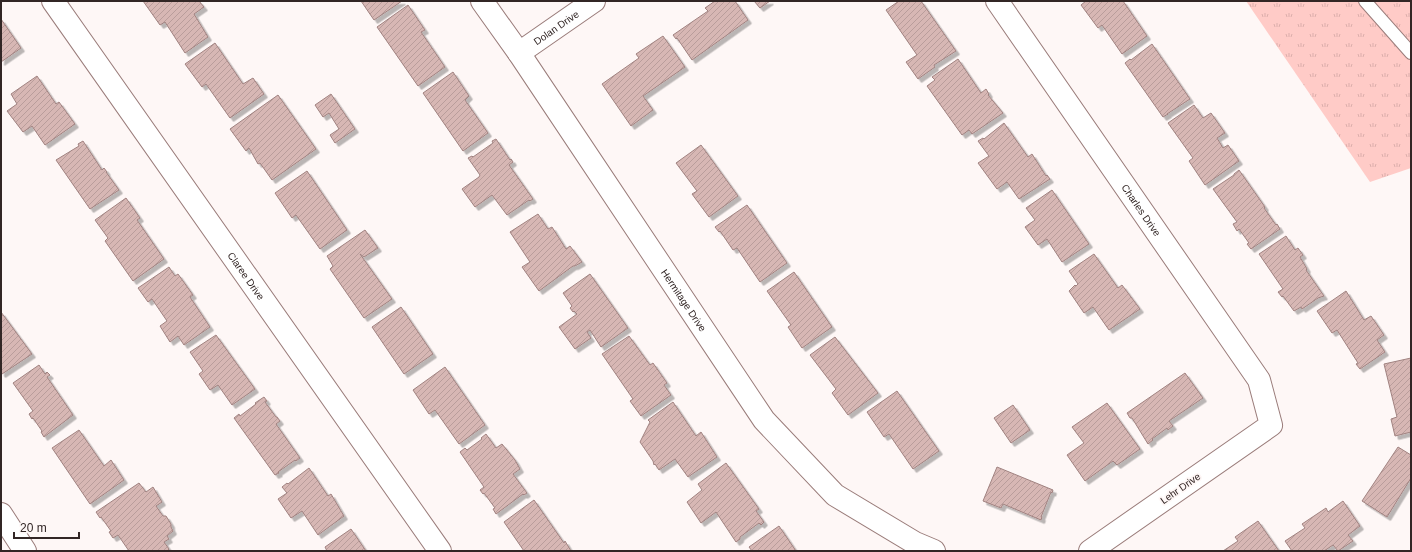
<svg xmlns="http://www.w3.org/2000/svg" width="1412" height="552" viewBox="0 0 1412 552" font-family="Helvetica,sans-serif">
  <style>
    .grass { fill: url(#grass-tufts) }
    .building { fill: url(#building-hatch); stroke: #a08280; filter: url(#shadow) }
    .lines { fill: none; stroke-linecap: round; stroke-linejoin: round }
    .lane-casing { stroke: #9a7c7a; stroke-width: 14 }
    .street-casing { stroke: #9a7c7a; stroke-width: 24 }
    .lane { stroke: #fff; stroke-width: 12 }
    .street { stroke: #fff; stroke-width: 22 }
    .labels { text-anchor: middle; stroke-width: 3.5; stroke-linejoin: round; paint-order: stroke }
    .street-label { font-size: 10px; fill: #322625; stroke: #fef7f6 }
  </style>
  <defs>
    <pattern id="grass-tufts" width="24" height="20" patternUnits="userSpaceOnUse"><rect width="24" height="20" fill="#ffcbc7"/><path d="M3 7l-1-3M5 7V3M7 7l1-3M15 17l-1-3M17 17v-4M19 17l1-3" fill="none" stroke="#dbaeab"/></pattern>
    <pattern id="building-hatch" width="6" height="6" patternUnits="userSpaceOnUse"><rect width="6" height="6" fill="#d7b7b4"/><path d="M-1 1l2-2M0 6l6-6M5 7l2-2" fill="none" stroke="#b99d9b"/></pattern>
    <filter id="shadow"><feDropShadow dx="3.5" dy="3.5" stdDeviation="0" flood-color="#0004"/></filter>
  </defs>
  <rect width="100%" height="100%" fill="#fef7f6"/>
  <!-- grass -->
  <polygon class="grass" points="1246,1 1411,1 1411,168 1370,182"/>
  <!-- building -->
  <g class="building">
    <polygon points="143,1 199,1 204,7 194,14 208,37 185,53 165,22 160,25"/>
    <polygon points="361,1 402,1 374,20"/>
    <polygon points="715,1 735,1 748,20 692,60 677,38 676,39 673,35 708,11 705,8"/>
    <polygon points="754,1 770,1 760,8"/>
    <polygon points="899,1 921,1 956,51 934,65 935,67 918,79 906,62 917,55 886,10"/>
    <polygon points="1086,1 1123,1 1147,36 1122,54 1102,25 1098,28 1081,5"/>
    <polygon points="408,5 425,30 421,32 445,67 418,86 377,27"/>
    <polygon points="1,19 21,48 1,62"/>
    <polygon points="663,36 685,67 643,96 653,110 631,126 602,84 639,58 636,54"/>
    <polygon points="215,43 243,84 253,78 264,94 230,118 206,84 202,87 185,64"/>
    <polygon points="1152,44 1190,99 1167,114 1168,114 1163,117 1125,63 1130,59 1131,60"/>
    <polygon points="958,59 981,93 986,89 989,94 988,95 1003,113 972,134 969,130 962,135 927,86 935,80 932,77"/>
    <polygon points="453,72 469,96 465,100 488,133 463,151 423,93"/>
    <polygon points="37,76 56,104 59,102 75,124 45,145 32,126 23,132 7,111 17,104 11,94"/>
    <polygon points="331,94 355,129 335,143 330,135 339,129 329,113 323,117 315,105"/>
    <polygon points="278,95 316,149 272,180 260,163 258,164 249,148 246,151 230,129"/>
    <polygon points="1194,105 1203,118 1211,113 1225,133 1217,138 1223,148 1228,145 1239,161 1205,185 1189,161 1193,158 1168,123"/>
    <polygon points="1004,123 1028,157 1032,154 1046,176 1047,175 1050,179 1019,199 1007,182 997,189 978,163 989,156 978,141 983,138 984,139"/>
    <polygon points="496,139 510,160 511,159 513,162 509,165 533,199 530,201 529,200 507,215 492,195 475,207 462,189 479,177 480,175 468,158 472,156 473,157 493,143 492,141"/>
    <polygon points="83,141 102,170 104,168 107,172 106,172 119,190 90,209 56,160 79,146 78,144"/>
    <polygon points="701,145 738,196 709,217 692,194 697,191 676,163"/>
    <polygon points="1239,170 1265,207 1264,208 1276,225 1277,224 1280,229 1251,249 1247,244 1249,243 1239,229 1237,231 1233,224 1237,222 1213,189 1234,175 1234,174"/>
    <polygon points="307,171 347,230 320,249 296,215 292,218 275,193"/>
    <polygon points="1052,190 1089,244 1062,262 1047,239 1038,245 1025,227 1035,220 1026,208"/>
    <polygon points="126,198 140,218 137,220 164,259 133,281 105,241 108,238 95,220"/>
    <polygon points="747,205 787,263 760,282 737,248 733,250 720,231 719,232 715,227"/>
    <polygon points="538,214 548,229 552,227 566,249 570,246 582,262 575,266 573,266 539,291 522,267 530,262 510,232"/>
    <polygon points="365,230 378,248 364,257 360,254 392,299 364,318 330,269 333,266 327,256"/>
    <polygon points="1286,236 1295,250 1298,248 1303,255 1300,257 1307,269 1306,270 1324,296 1318,298 1302,309 1301,307 1294,311 1283,296 1282,297 1278,292 1283,289 1259,254"/>
    <polygon points="1094,254 1118,288 1122,285 1140,309 1109,330 1093,307 1084,313 1069,291 1075,285 1076,286 1078,284 1069,271"/>
    <polygon points="169,267 175,276 178,274 193,295 190,297 210,327 184,345 178,336 170,342 160,326 167,321 152,299 148,302 138,288"/>
    <polygon points="794,272 832,327 802,348 788,327 791,325 767,291"/>
    <polygon points="590,274 628,328 601,347 590,330 587,332 591,338 575,349 559,327 577,314 574,311 573,312 570,308 572,306 563,293"/>
    <polygon points="1346,291 1364,320 1371,316 1384,335 1377,340 1385,352 1360,369 1356,364 1358,363 1337,330 1332,333 1317,311"/>
    <polygon points="401,307 433,354 404,374 372,327"/>
    <polygon points="1,312 32,354 2,374 1,373"/>
    <polygon points="216,335 255,389 232,405 218,385 210,390 199,374 203,371 190,352"/>
    <polygon points="629,336 650,365 653,363 667,383 664,385 671,395 641,416 630,401 633,399 602,354"/>
    <polygon points="835,337 878,393 848,415 832,393 836,389 810,355"/>
    <polygon points="1411,358 1411,432 1395,436 1391,419 1397,417 1384,364"/>
    <polygon points="39,365 45,374 47,372 50,375 47,377 73,415 44,437 41,432 42,431 33,418 32,419 29,414 33,411 13,383"/>
    <polygon points="445,367 485,425 459,444 435,410 429,414 413,390"/>
    <polygon points="1185,373 1203,398 1169,421 1173,426 1168,430 1167,428 1152,439 1153,440 1148,444 1132,418 1130,418 1127,413"/>
    <polygon points="897,391 939,451 913,469 889,434 884,437 867,412"/>
    <polygon points="264,397 267,401 265,402 276,417 277,417 280,421 276,424 300,458 296,461 295,460 278,472 279,473 275,475 234,418 239,414 240,416 256,404 255,403"/>
    <polygon points="673,402 696,436 701,432 717,457 688,477 675,459 659,470 655,464 654,465 653,461 640,442 650,422 648,420"/>
    <polygon points="1107,403 1140,449 1117,465 1113,461 1085,481 1067,455 1084,443 1072,427"/>
    <polygon points="1013,405 1030,430 1011,443 994,418"/>
    <polygon points="79,430 104,466 111,460 124,480 90,504 52,448"/>
    <polygon points="486,434 496,448 502,444 515,460 520,469 513,474 527,493 524,495 523,494 496,514 493,509 495,508 484,493 483,494 480,490 484,487 460,452 465,448 467,450 482,439 481,438"/>
    <polygon points="1398,447 1411,455 1411,478 1387,517 1362,501"/>
    <polygon points="726,463 759,509 756,511 764,522 761,525 759,523 740,537 740,539 736,542 716,512 701,523 687,502 702,490 698,484"/>
    <polygon points="997,467 1053,490 1052,493 1051,492 1041,517 1042,517 1041,520 1003,504 1001,508 983,501"/>
    <polygon points="309,468 328,496 331,494 344,516 318,535 302,511 291,518 278,499 287,493 282,487 287,483 288,484"/>
    <polygon points="139,483 146,492 153,487 162,502 156,506 163,516 166,516 171,524 171,527 173,531 167,536 169,539 164,542 169,549 167,551 129,551 118,535 113,538 109,532 111,531 101,517 100,518 96,512"/>
    <polygon points="534,500 564,543 565,541 571,551 524,551 504,522"/>
    <polygon points="1343,501 1360,526 1348,535 1353,541 1338,551 1333,545 1324,551 1292,551 1285,541 1305,528 1302,524 1326,508 1328,512"/>
    <polygon points="1258,521 1279,551 1223,551 1238,541 1235,537"/>
    <polygon points="779,526 796,551 752,551 749,547"/>
    <polygon points="351,529 366,551 327,551 325,547"/>
  </g>
  <g class="lines">
    <defs>
      <polyline id="lane" points="1365,1 1411,53"/>
      <g id="street">
        <path id="s1" d="M53,1l387,550"/>
        <path id="s2" d="M482,1l37,52 245,367 71,75 80,48 19,8"/>
        <path id="s3" d="M997,1l262,379 12,45 -181,126"/>
        <path id="s4" d="M519,53l75,-52"/>
        <polyline points="1,514 25,551"/>
      </g>
    </defs>
    <!-- lane casing -->
    <use href="#lane" class="lane-casing"/>
    <!-- street casing -->
    <use href="#street" class="street-casing"/>
    <!-- lane -->
    <use href="#lane" class="lane"/>
    <!-- street -->
    <use href="#street" class="street"/>
  </g>
  <g class="labels">
    <!-- street labels -->
    <g class="street-label">
      <text dy="4" stroke="none"><textPath href="#s4" startOffset="45">Dolan Drive</textPath></text>
      <text dy="4" stroke="none"><textPath href="#s3" startOffset="254">Charles Drive</textPath></text>
      <text dy="4" stroke="none"><textPath href="#s1" startOffset="336">Claree Drive</textPath></text>
      <text dy="4" stroke="none"><textPath href="#s2" startOffset="361">Hermitage Drive</textPath></text>
      <text transform="translate(1180 488) rotate(-35)" y="4">Lehr Drive</text>
    </g>
  </g>
  <!-- border -->
  <rect width="1412" height="552" fill="none" stroke="#322625" stroke-width="4"/>
  <!-- scale -->
  <path d="M14 532v6h65v-6" fill="none" stroke="#322625" stroke-width="2"/>
  <text x="20" y="532" font-size="12" fill="#322625" stroke="#fef7f6" stroke-width="3" paint-order="stroke">20 m</text>
</svg>
